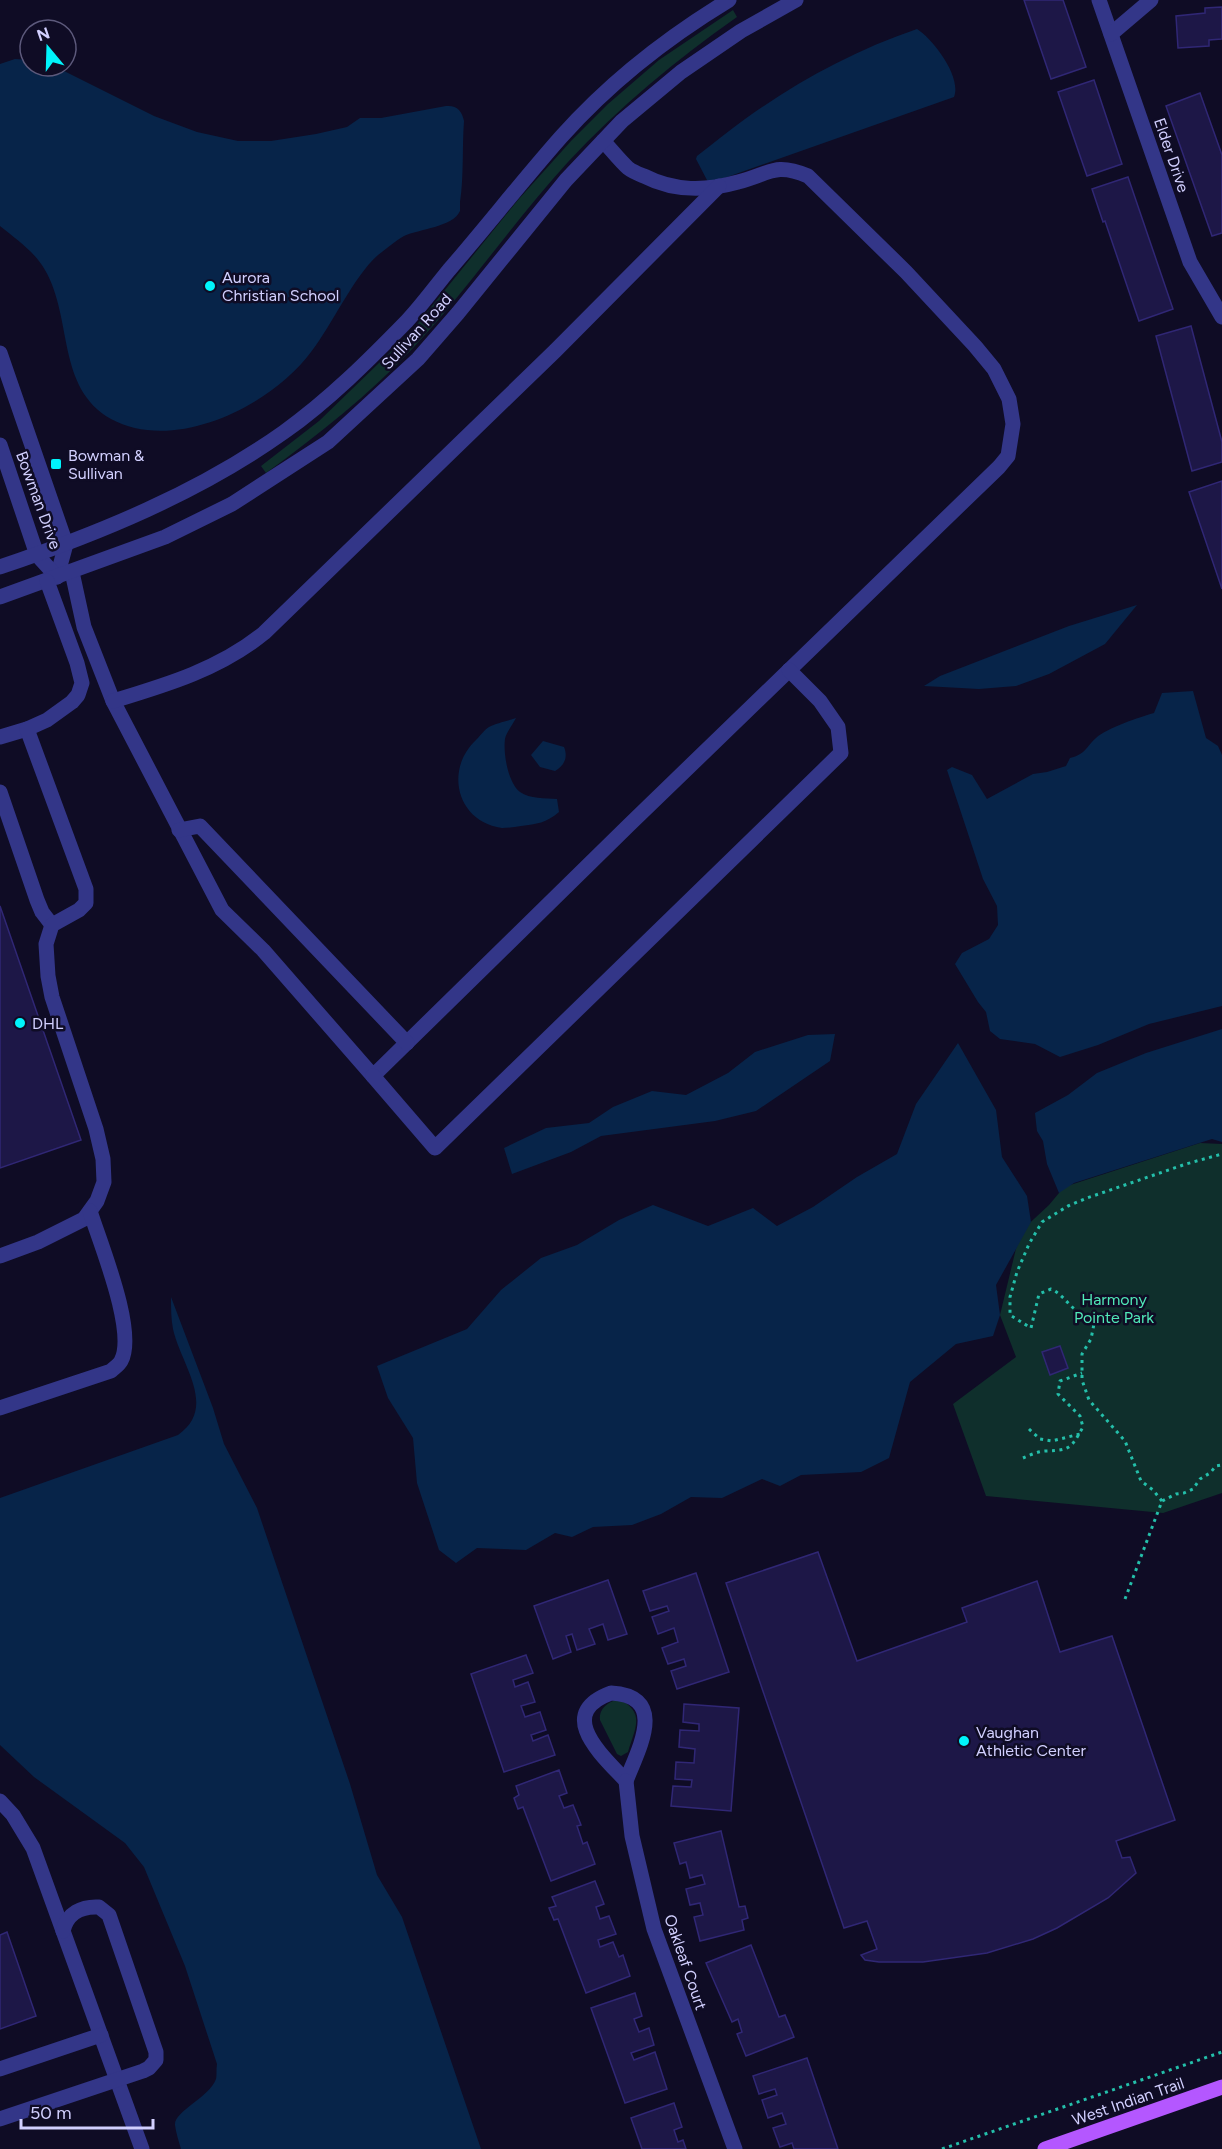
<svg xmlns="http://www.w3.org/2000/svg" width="1222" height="2149" viewBox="0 0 1222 2149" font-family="Figtree,sans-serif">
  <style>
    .green { fill: #0f2f2c }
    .water { fill: #072449 }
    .building { fill: #1d1747; stroke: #302775; stroke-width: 1.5 }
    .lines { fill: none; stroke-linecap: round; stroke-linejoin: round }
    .path { stroke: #24bfaa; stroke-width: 3; stroke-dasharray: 3 4.5; stroke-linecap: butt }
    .minor { stroke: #333688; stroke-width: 15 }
    .major { stroke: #b457ff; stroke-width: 15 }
    .poi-dot { fill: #00f4fb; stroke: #0f0c25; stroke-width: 2 }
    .labels { text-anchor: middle; stroke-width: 5; stroke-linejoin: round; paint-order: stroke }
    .street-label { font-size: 16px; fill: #d2d0ff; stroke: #0f0c25 }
    .poi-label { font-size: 16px; fill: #d2d0ff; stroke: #0f0c25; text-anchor: start }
    .park-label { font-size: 16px; fill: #51e9b8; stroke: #0f0c25 }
  </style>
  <rect width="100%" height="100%" fill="#0f0c25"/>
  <!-- green -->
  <g class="green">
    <path d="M733,10l4,7c-61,43 -118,90 -169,145 -54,59 -99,126 -154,185 -45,48 -96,88 -148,126l-5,-7 58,-45 91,-88 108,-133 53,-59 37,-37 51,-44z"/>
    <polygon points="1200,1143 1222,1144 1222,1493 1163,1513 986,1496 953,1404 1016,1357 1000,1315 1020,1232 1049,1205 1064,1187"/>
    <path d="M619,1699c27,14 16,29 9,53l-7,4 -4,-2 -17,-34c-1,-12 8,-18 19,-21z"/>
  </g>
  <!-- water -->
  <g class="water">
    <path d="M917,29c16,10 45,48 37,68l-238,84 -8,1 -12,-23 1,-3c16,-12 31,-25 48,-37 53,-38 110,-69 172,-90z"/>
    <path d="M15,59l15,1v6h24l100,50 43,16 41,9h33l45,-7 31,-7 13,-9h21l65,-12c11,-1 16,5 18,15 -2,27 0,55 -4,81 0,2 0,7 0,9 -7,16 -41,18 -56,25 -9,5 -18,13 -26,19 -24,21 -46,70 -67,97 -39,53 -136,102 -200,67 -55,-31 -38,-101 -66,-149 -10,-18 -29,-31 -45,-44v-162z"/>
    <polygon points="1137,605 1105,644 1049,674 1016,686 979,689 924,686 940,676 1069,626"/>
    <path d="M1193,691l13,47 12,8 4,9v251l-73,18 -51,21 -38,12 -25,-13 -35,-5 -10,-8 -4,-19 -8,-10 -23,-38 7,-11 27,-14 9,-14 -1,-19 -14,-27 -36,-109 5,-3 20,8 15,24 46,-25 14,-2 19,-6 4,-8c16,-4 15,-10 26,-20 11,-10 44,-21 58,-25l8,-20z"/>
    <path d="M516,718c-3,6 -10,15 -11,21 -2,14 3,44 15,53 10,7 25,6 37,7l2,13c-13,11 -22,12 -38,14 -6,1 -13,2 -19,2 -45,-6 -58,-58 -26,-88 4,-4 8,-10 13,-13 7,-4 19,-6 27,-9z"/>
    <path d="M543,741l21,6c4,10 1,18 -9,24l-15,-4 -9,-12z"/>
    <polygon points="1222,1029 1222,1142 1212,1139 1074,1183 1059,1193 1047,1164 1043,1141 1037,1131 1035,1113 1068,1095 1097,1073 1146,1053"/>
    <polygon points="835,1034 830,1061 756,1111 715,1121 601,1136 571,1152 512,1174 504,1148 546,1128 589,1123 613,1107 652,1091 686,1095 728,1073 755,1052 808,1035"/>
    <polygon points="958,1043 996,1110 1002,1157 1027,1196 1031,1222 996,1285 1000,1315 993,1336 956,1344 910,1382 889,1458 861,1472 801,1475 780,1486 762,1479 722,1498 691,1497 661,1514 632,1525 593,1527 572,1537 555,1533 526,1550 477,1548 456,1563 439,1550 417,1483 413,1438 388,1398 377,1366 467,1329 501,1290 541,1258 577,1245 619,1220 653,1205 708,1226 753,1208 777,1226 813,1207 857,1177 897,1154 916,1104"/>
    <path d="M171,1297l42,111 11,36 33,64 93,276 27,91 25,42 79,232h-300c-2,-7 -5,-16 -6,-24 -1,-14 34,-27 41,-46 1,-4 0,-10 1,-15l-32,-98 -41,-99 -19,-24 -91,-66 -34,-32v-247l178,-63c40,-28 3,-70 -5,-106 -2,-10 -2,-21 -2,-32z"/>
  </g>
  <!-- building -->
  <g class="building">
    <polygon points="1024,0 1063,0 1086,67 1051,79"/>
    <polygon points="1222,7 1222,39 1209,40 1209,46 1178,48 1176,16 1205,13 1205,8"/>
    <polygon points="1094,80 1122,164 1087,176 1058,92"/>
    <polygon points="1200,93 1222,155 1222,233 1212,236 1166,106"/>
    <polygon points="1128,177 1173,309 1139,321 1105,221 1103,222 1092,189"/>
    <polygon points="1191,326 1222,442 1222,462 1192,471 1156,336"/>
    <polygon points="1222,481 1222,589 1189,492"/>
    <polygon points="0,906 81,1140 0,1168"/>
    <polygon points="1060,1346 1068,1368 1050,1375 1042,1352"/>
    <polygon points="818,1552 857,1661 967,1622 962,1608 1037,1581 1060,1652 1112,1636 1175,1820 1116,1841 1122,1858 1130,1857 1136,1873 1108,1898 1057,1928 1033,1939 987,1953 923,1962 879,1962 865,1960 861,1955 877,1949 867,1921 844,1928 726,1583"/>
    <polygon points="696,1573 729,1672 677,1689 671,1671 686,1666 684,1659 668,1664 662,1648 678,1642 674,1628 658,1634 652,1617 669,1611 667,1606 650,1611 643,1591"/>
    <polygon points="608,1580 627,1634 608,1640 603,1624 589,1629 595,1644 577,1650 572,1634 566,1636 571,1652 553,1659 534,1606"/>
    <polygon points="526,1655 533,1673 513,1680 515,1687 528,1682 535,1702 521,1706 525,1717 540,1712 546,1730 531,1735 533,1741 548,1735 555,1755 504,1772 471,1674"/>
    <polygon points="684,1704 739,1708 731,1811 671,1806 673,1786 691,1787 692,1780 675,1779 676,1762 694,1763 695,1749 679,1747 680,1730 699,1731 699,1724 683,1722"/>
    <polygon points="559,1770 567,1793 559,1796 564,1808 573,1805 581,1825 577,1826 583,1844 587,1842 595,1864 551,1881 523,1807 518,1809 514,1798 519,1795 516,1786"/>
    <polygon points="721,1831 739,1907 745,1906 748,1918 742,1920 744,1930 700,1941 694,1917 703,1915 700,1903 690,1905 686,1889 705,1884 702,1875 690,1878 686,1862 680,1864 674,1843"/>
    <polygon points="595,1881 604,1904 596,1907 600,1919 609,1916 616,1934 598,1940 600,1947 613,1942 619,1957 623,1955 630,1976 586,1993 558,1919 554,1920 549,1908 556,1906 552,1897"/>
    <polygon points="7,1932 36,2016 0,2029 0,1935"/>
    <polygon points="751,1945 779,2017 785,2015 794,2037 746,2056 737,2034 742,2032 738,2019 732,2022 706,1963"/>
    <polygon points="635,1993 642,2016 634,2019 639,2032 649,2028 654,2045 631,2053 634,2060 655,2052 667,2089 625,2103 591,2008"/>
    <polygon points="807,2058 838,2149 794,2149 792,2143 780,2147 773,2128 786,2124 782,2113 768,2118 762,2100 777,2095 775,2089 759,2094 753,2076"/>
    <polygon points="674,2103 682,2127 674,2130 678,2142 683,2140 686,2149 642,2149 631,2118"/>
  </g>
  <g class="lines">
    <!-- path -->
    <g class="path">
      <polyline points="1029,1429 1040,1439 1052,1441 1080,1434"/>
      <path d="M1023,1458c7,-3 16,-7 23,-7 25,-1 25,-3 37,-24l-3,-11 -22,-22 2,-13 22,-8"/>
      <path d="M1162,1501l-9,-11 -12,-9 -16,-40 -36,-41 -7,-20v-26l9,-15 3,-15c-5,-7 -8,-8 -15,-12 -11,-6 -15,-17 -28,-23l-12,5 -8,34 -21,-13v-18l7,-25 12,-28 13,-22 26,-16 19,-8 99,-34 36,-10"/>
      <polyline points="1125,1599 1162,1501 1176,1494 1184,1493 1193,1489 1200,1479 1210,1473 1216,1466 1222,1465"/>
      <polyline points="942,2149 1222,2052"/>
    </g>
    <!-- minor -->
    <g class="minor">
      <polyline points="1099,0 1190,262 1222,317"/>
      <polyline points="1111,34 1151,0"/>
      <polyline points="0,353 66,544 57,577"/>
      <polyline points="0,445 37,555 57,577"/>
      <path d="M0,567c100,-34 198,-74 284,-135 45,-32 85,-72 123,-111 15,-16 28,-34 42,-51 38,-44 74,-90 112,-133 48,-54 107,-100 168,-137"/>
      <path d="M72,572l12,55 29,74 109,209 41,40 110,126 256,-251 370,-358 9,-11 5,-32 -4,-25 -15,-30 -19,-23 -69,-74 -98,-96c-34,-14 -38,-2 -70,6 -32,9 -63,10 -94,-6 -5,-2 -11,-4 -16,-8 -9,-8 -17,-19 -25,-27"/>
      <polyline points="0,597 165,537 232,504 328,442 418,359 458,313 566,180 622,121 681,72 741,31 796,0"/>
      <path d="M113,701c53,-16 107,-32 151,-68l291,-282 164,-165"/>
      <polyline points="0,737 27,729"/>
      <polyline points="0,792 37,900 42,912 52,925"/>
      <polyline points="179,830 200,826 407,1043"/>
      <polyline points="373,1076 435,1148 841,753 838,727 820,701 789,670"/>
      <polyline points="0,1256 38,1242 84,1219 97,1201 104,1182 103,1159 96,1129 52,997 48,976 46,944 52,925 79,910 86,903 86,889 27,729 47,720 72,702 78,695 82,683 77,663 47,581"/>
      <path d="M0,1408l111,-37c3,-3 8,-6 10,-10 16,-29 -21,-118 -31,-150"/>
      <path d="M611,1693c58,3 27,57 15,88 -23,-25 -72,-67 -15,-88z"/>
      <polyline points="626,1781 632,1836 654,1929 735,2149"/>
      <polyline points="0,1801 13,1815 33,1848 142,2149"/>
      <polyline points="0,2069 101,2035"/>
      <path d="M0,2119l143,-48 6,-3 7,-8v-8l-47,-137 -10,-8c-17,-1 -32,6 -36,24"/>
    </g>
    <!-- major -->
    <polyline class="major" points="1045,2149 1222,2087"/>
  </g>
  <!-- markers -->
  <g class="poi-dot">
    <circle cx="210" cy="286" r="6"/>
    <rect x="50" y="458" width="12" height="12" rx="3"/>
    <circle cx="20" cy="1023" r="6"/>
    <circle cx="964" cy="1741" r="6"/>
  </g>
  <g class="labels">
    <!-- street labels -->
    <g class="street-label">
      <text transform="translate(1172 155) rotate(71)" y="6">Elder Drive</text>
      <text transform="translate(416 331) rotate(-48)" y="6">Sullivan Road</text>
      <text transform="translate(39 500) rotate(70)" y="6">Bowman Drive</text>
      <text transform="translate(686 1962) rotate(71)" y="6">Oakleaf Court</text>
      <text transform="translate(1128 2101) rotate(-19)" y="6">West Indian Trail</text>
    </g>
    <!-- poi labels -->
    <g class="poi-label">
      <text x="222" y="283">Aurora<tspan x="222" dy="18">Christian School</tspan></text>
      <text x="68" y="461">Bowman &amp;<tspan x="68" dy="18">Sullivan</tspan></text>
      <text x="32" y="1029">DHL</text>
      <text x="976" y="1738">Vaughan<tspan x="976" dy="18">Athletic Center</tspan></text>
    </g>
    <!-- park labels -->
    <g class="park-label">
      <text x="1114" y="1305">Harmony<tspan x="1114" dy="18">Pointe Park</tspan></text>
    </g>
  </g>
  <!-- north arrow -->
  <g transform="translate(48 48) rotate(341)"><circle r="28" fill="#0f0c25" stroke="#5d5a7c" stroke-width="1.5"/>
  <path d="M0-4.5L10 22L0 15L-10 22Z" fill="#00f4fb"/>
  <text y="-9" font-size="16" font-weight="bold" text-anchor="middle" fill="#d2d0ff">N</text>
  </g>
  <!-- scale -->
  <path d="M21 2119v9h132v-9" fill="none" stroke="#d2d0ff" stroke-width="3"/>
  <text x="30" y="2119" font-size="18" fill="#d2d0ff" stroke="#0f0c25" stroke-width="4.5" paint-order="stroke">50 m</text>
</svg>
